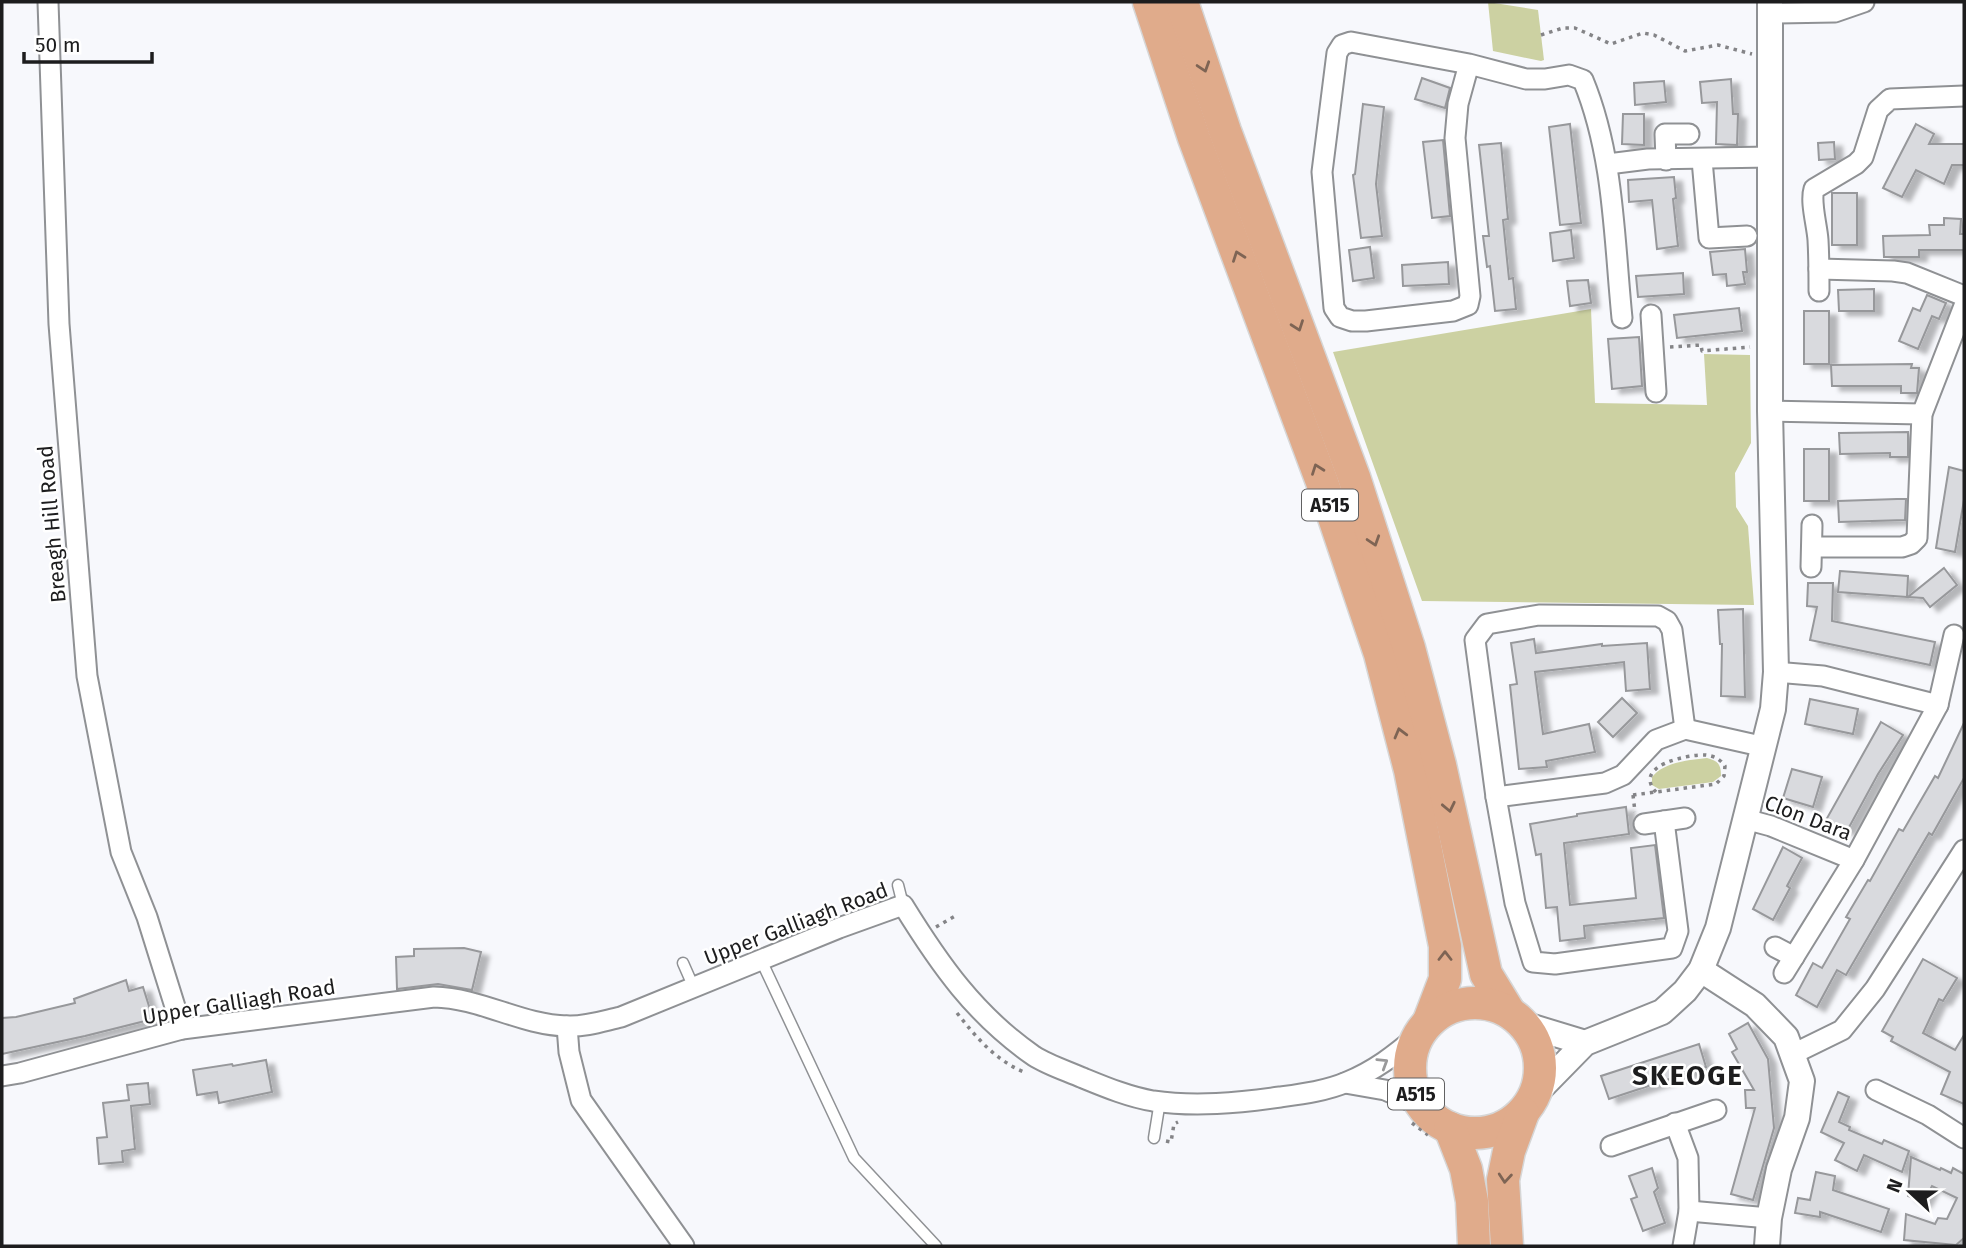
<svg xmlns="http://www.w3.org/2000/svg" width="1966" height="1248" viewBox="0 0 1966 1248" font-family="'Fira Sans',sans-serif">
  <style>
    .green { fill: #ccd1a2 }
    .building { fill: #d9dade; stroke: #97989b; stroke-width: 2; filter: url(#shadow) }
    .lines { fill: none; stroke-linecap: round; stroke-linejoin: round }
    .service-casing { stroke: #8f9194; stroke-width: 13 }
    .minor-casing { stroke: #8f9194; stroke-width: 23 }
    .tertiary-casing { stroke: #8f9194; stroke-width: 28 }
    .trunk-casing { stroke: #d6d6d6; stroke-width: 35 }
    .path { stroke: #848487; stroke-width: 3.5; stroke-dasharray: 3.5 5; stroke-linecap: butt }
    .service { stroke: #fff; stroke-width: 10 }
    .minor { stroke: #fff; stroke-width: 19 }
    .tertiary { stroke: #fff; stroke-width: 24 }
    .trunk { stroke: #e0ab8b; stroke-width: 32 }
    .oneway { stroke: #7e6454 }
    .oneway2 { stroke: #99999a }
    .labels { text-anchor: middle; stroke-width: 5; stroke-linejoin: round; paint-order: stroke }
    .shield { fill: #fff; stroke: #616162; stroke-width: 2 }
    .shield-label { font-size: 19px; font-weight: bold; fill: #1d1d1e }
    .street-label { font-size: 21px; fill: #1d1d1e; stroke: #fff }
    .district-label { font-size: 28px; font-weight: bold; letter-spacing: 2px; fill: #1d1d1e; stroke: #fff }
  </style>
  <defs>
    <filter id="shadow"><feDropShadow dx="8" dy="4.5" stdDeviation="2" flood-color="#0004"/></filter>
  </defs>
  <rect width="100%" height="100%" fill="#f7f8fc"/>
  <!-- green -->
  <g class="green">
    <polygon points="1488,2 1538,10 1544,60 1541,61 1493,51"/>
    <polygon points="1591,309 1595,403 1707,405 1704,354 1750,355 1751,443 1735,473 1736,507 1748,526 1754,605 1422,601 1333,352"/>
    <path d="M1707,758c11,3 14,6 14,18l-8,6 -54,7 -7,-4v-8c12,-15 37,-17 55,-19z"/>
  </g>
  <!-- building -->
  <g class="building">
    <polygon points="1422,78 1450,88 1445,108 1415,99"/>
    <polygon points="1731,79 1733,114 1738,114 1737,145 1716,144 1717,102 1702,103 1700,82"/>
    <polygon points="1664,81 1666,102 1635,105 1634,83"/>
    <polygon points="1363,104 1384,107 1376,184 1382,236 1361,238 1353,175 1355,174"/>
    <polygon points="1623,114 1644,114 1644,145 1622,144"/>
    <polygon points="1570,124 1581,223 1560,225 1549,127"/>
    <polygon points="1916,124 1934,134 1929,144 1964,144 1964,165 1952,165 1944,184 1916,170 1902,197 1883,188"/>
    <polygon points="1443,140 1450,216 1432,218 1423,142"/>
    <polygon points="1834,142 1835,159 1819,160 1818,143"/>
    <polygon points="1501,143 1508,219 1503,220 1509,279 1513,278 1516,309 1495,311 1490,266 1487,267 1483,236 1489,236 1479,145"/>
    <polygon points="1674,177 1676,198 1673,199 1678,246 1657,249 1652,200 1629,202 1628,180"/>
    <rect x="1832" y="193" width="25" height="52"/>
    <polygon points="1944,218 1961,219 1960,234 1964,234 1964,250 1919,250 1919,257 1884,257 1883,236 1930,235 1929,225 1944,225"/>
    <polygon points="1571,230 1574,258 1553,261 1550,233"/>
    <polygon points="1370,247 1374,278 1353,281 1349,250"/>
    <polygon points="1745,249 1747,272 1743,272 1745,284 1727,286 1726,274 1713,275 1710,252"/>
    <polygon points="1448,262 1449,284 1403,286 1402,265"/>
    <polygon points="1683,273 1684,294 1638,297 1636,276"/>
    <polygon points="1588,280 1591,303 1570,306 1567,281"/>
    <polygon points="1874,289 1874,311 1839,311 1838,290"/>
    <polygon points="1927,295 1946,303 1939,319 1932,316 1918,349 1899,341 1913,308 1920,311"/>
    <polygon points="1739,308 1742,331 1677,338 1674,315"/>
    <rect x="1804" y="311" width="25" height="53"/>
    <polygon points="1639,337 1642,386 1612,389 1608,339"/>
    <polygon points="1912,364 1911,368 1919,368 1917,393 1901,393 1901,386 1832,386 1831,365"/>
    <polygon points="1908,432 1908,457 1890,457 1890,453 1840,454 1839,433"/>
    <rect x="1804" y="449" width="25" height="52"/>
    <polygon points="1949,467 1964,471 1964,500 1955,552 1936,548"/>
    <polygon points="1897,499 1906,499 1905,520 1839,522 1838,501"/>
    <polygon points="1944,568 1957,585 1930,607 1923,598 1908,597"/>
    <polygon points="1840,571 1908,576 1907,597 1838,592"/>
    <polygon points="1808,583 1833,583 1832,621 1935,642 1930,665 1810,640 1817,607 1807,606"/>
    <polygon points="1743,609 1745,697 1721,696 1722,644 1720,644 1718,610"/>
    <polygon points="1534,639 1536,653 1602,644 1602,646 1647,643 1650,689 1626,691 1624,662 1535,672 1543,734 1589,724 1595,752 1546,761 1547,767 1519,769 1510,685 1517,684 1511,643"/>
    <polygon points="1622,698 1637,713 1613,737 1598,722"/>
    <polygon points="1810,699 1858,709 1853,734 1805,724"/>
    <polygon points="1881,722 1903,735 1878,774 1847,831 1826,820"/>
    <polygon points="1964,723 1964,778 1932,835 1929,833 1846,975 1837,970 1817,1007 1796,995 1813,963 1822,968 1850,919 1846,917 1868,880 1870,881 1899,829 1903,831 1935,776 1938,778"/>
    <polygon points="1792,769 1822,777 1813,807 1783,798"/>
    <polygon points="1626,807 1629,834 1564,843 1570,905 1636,898 1631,848 1655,845 1664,918 1584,926 1585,938 1560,941 1557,907 1546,908 1541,854 1536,855 1530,824 1577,816 1577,814"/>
    <polygon points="1783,847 1802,858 1787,886 1790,888 1773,920 1753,909"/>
    <polygon points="464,948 481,952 472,990 438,984 397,989 396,957 414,956 414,949"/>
    <polygon points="1923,959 1957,978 1943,1001 1939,999 1923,1033 1955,1050 1964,1035 1964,1104 1941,1094 1950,1072 1891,1041 1893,1037 1882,1031"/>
    <polygon points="126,980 129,991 143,987 153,1019 85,1036 2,1054 2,1018 16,1017 75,1003 74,999"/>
    <polygon points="1748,1023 1768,1059 1774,1128 1753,1200 1731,1194 1755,1108 1746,1108 1745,1090 1754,1090 1732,1052 1737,1049 1729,1034"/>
    <polygon points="1699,1044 1706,1067 1609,1099 1601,1076"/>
    <polygon points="266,1060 272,1092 219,1103 217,1092 197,1095 193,1070 232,1064 233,1066"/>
    <polygon points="148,1083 150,1104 131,1106 135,1149 122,1151 123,1162 99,1164 97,1138 107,1137 103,1103 129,1100 127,1085"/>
    <polygon points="1838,1092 1849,1097 1839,1122 1850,1127 1849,1130 1882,1144 1884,1140 1909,1151 1902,1172 1864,1155 1857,1171 1835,1160 1844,1143 1821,1132"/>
    <polygon points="1911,1157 1940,1170 1941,1168 1951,1173 1953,1168 1964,1174 1964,1238 1956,1245 1904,1240 1906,1214 1935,1224 1938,1218 1947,1219 1957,1198 1932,1186 1923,1203 1908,1196"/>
    <polygon points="1652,1168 1658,1188 1654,1192 1665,1223 1643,1231 1631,1199 1637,1197 1629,1176"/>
    <polygon points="1816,1172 1835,1176 1833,1190 1889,1209 1881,1232 1820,1212 1820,1217 1795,1213 1798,1198 1810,1200"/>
  </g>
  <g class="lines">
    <defs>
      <g id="service">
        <polyline points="898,885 903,905"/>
        <polyline points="761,960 854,1158 936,1246"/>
        <polyline points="683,963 694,988"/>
        <polyline points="1154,1138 1160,1101"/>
      </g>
      <g id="minor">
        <polyline points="48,2 59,324 87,676 121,852 147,917 182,1029"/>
        <polyline points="1770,13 1835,12 1864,2"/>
        <path d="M1469,64l-11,40 -3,34 15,158 -2,9 -15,6 -87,10h-14l-12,-4 -6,-9 -12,-136 15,-119 5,-8 9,-3 118,22 57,15h19l24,-4 14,5c31,75 31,158 39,238"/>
        <polyline points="1666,160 1665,134 1689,134"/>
        <polyline points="1702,160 1709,238 1747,236"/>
        <polyline points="1608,164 1648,159 1771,157"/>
        <polyline points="1819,269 1893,271 1907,273 1964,296"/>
        <path d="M1819,291c0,-17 0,-34 -1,-51 -1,-15 -8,-38 -4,-51l42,-25 7,-7 15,-47 12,-11 74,-3"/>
        <polyline points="1651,315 1656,392"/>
        <polyline points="1770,411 1922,414"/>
        <polyline points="1812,547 1902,547 1911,544 1917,538 1922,414 1964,306"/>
        <polyline points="1811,567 1812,525"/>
        <polyline points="1776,672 1823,676 1938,705"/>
        <polyline points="1496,797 1605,783 1623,775 1656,740 1685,729 1765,747"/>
        <polyline points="1745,819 1771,826 1854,860"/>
        <polyline points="1664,821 1678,931 1672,948 1555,964 1533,962 1515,903 1496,797 1475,640 1487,624 1539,615 1658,616 1667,621 1672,630 1685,729"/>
        <polyline points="1644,824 1685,818"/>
        <polyline points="1775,947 1794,957"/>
        <polyline points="1784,973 1854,860 1938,705 1954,635"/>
        <polyline points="567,1026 569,1052 581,1100 684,1246"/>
        <polyline points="1793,1054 1842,1030 1875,989 1964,850"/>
        <path d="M2,1076l18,-3 162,-44 252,-32c47,1 87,28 133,29 19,1 36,-5 54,-9l218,-89 64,-23c37,60 72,110 131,151 14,9 33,15 49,22 22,9 46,19 70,23 42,6 85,2 127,-4 22,-3 46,-6 67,-15 27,-11 48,-27 70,-46"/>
        <polyline points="1345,1083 1385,1090 1422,1106"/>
        <polyline points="1876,1090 1928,1115 1964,1138"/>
        <polyline points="1675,1123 1688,1158 1689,1211 1683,1246"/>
        <polyline points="1611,1146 1716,1110"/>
        <polyline points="1689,1211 1769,1218"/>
      </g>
      <g id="tertiary">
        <polyline points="1701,970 1755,1005 1786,1037 1802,1081 1797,1118 1779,1169 1769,1218 1767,1246"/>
        <polyline points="1526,1025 1585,1043"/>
        <polyline points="1536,1093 1585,1043 1662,1012 1685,991 1701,970 1718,928 1773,709 1776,672 1770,411 1770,2"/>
      </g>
      <g id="trunk">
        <polyline points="1149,2 1194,138 1322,482 1380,654 1410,770 1445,946 1445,979 1429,1021"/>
        <polyline points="1182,2 1225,131 1354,477 1409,648 1440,765 1486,974 1508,1010"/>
        <circle cx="1475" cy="1068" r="65"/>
        <polyline points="1450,1128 1466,1169 1472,1201 1474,1246"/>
        <polyline points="1507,1246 1503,1180 1509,1151 1523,1113"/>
      </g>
    </defs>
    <!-- service casing -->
    <use href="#service" class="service-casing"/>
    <!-- minor casing -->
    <use href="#minor" class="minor-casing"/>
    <!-- tertiary casing -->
    <use href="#tertiary" class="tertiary-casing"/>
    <!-- trunk casing -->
    <use href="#trunk" class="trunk-casing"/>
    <!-- path -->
    <g class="path">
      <polyline points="1541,35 1563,28 1575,28 1611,44 1643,33 1654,35 1685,51 1718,45 1752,54"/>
      <polyline points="1670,347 1701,345 1702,351 1750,347"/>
      <path d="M1633,795l83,-11 8,-8 1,-10c-5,-7 -11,-10 -19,-11 -19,-1 -74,11 -50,37"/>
      <polyline points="1633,795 1635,812"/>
      <polyline points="936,927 957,915"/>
      <path d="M957,1013c19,24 38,47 67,59"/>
      <polyline points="1412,1123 1428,1135"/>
      <polyline points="1166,1141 1171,1142 1174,1124 1178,1122"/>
    </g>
    <!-- service -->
    <use href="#service" class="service"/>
    <!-- minor -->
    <use href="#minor" class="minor"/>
    <!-- tertiary -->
    <use href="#tertiary" class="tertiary"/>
    <!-- trunk -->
    <use href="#trunk" class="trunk"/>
  </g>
  <!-- one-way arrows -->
  <defs><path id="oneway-chevron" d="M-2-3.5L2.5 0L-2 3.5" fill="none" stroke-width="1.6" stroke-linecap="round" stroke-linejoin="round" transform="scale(1.75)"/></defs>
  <g class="oneway">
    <use href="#oneway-chevron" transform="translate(1204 67) rotate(72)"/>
    <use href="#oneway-chevron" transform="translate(1238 256) rotate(-110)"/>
    <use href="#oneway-chevron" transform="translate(1298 326) rotate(70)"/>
    <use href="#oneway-chevron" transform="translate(1317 469) rotate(-110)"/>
    <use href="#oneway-chevron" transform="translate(1374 541) rotate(72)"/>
    <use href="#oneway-chevron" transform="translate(1400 733) rotate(-105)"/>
    <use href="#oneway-chevron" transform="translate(1449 807) rotate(78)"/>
    <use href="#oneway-chevron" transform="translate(1445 956) rotate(-90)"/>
    <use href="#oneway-chevron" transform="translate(1505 1178) rotate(95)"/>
  </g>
  <use class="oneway2" href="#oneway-chevron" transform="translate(1383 1063) rotate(-32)"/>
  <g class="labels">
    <!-- shield labels -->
    <g class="shield">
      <rect x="1302" y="489.5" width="56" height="31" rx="5"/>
      <rect x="1388" y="1078.5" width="56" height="31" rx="5"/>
    </g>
    <g class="shield-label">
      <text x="1330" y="512">A515</text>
      <text x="1416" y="1101">A515</text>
    </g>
    <!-- street labels -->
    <g class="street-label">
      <text transform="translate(52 524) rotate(-95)" y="7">Breagh Hill Road</text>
      <text transform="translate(1808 818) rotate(21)" y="7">Clon Dara</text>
      <text transform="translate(796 924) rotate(-21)" y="7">Upper Galliagh Road</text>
      <text transform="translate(239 1002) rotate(-9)" y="7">Upper Galliagh Road</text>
    </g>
    <!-- district labels -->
    <g class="district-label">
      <text x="1688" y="1085">SKEOGE</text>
    </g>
  </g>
  <!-- border -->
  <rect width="1966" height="1248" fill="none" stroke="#1d1d1e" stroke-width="7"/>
  <!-- north arrow -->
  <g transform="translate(1910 1192) rotate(292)" stroke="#ffffff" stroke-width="5" paint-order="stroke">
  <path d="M0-5L12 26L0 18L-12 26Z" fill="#1d1d1e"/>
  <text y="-10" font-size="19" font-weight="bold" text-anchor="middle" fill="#1d1d1e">N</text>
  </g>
  <!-- scale -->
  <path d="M24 52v10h128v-10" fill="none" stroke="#1d1d1e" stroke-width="3.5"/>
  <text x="35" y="52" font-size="21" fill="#1d1d1e" stroke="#ffffff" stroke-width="5" paint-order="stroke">50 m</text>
</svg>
